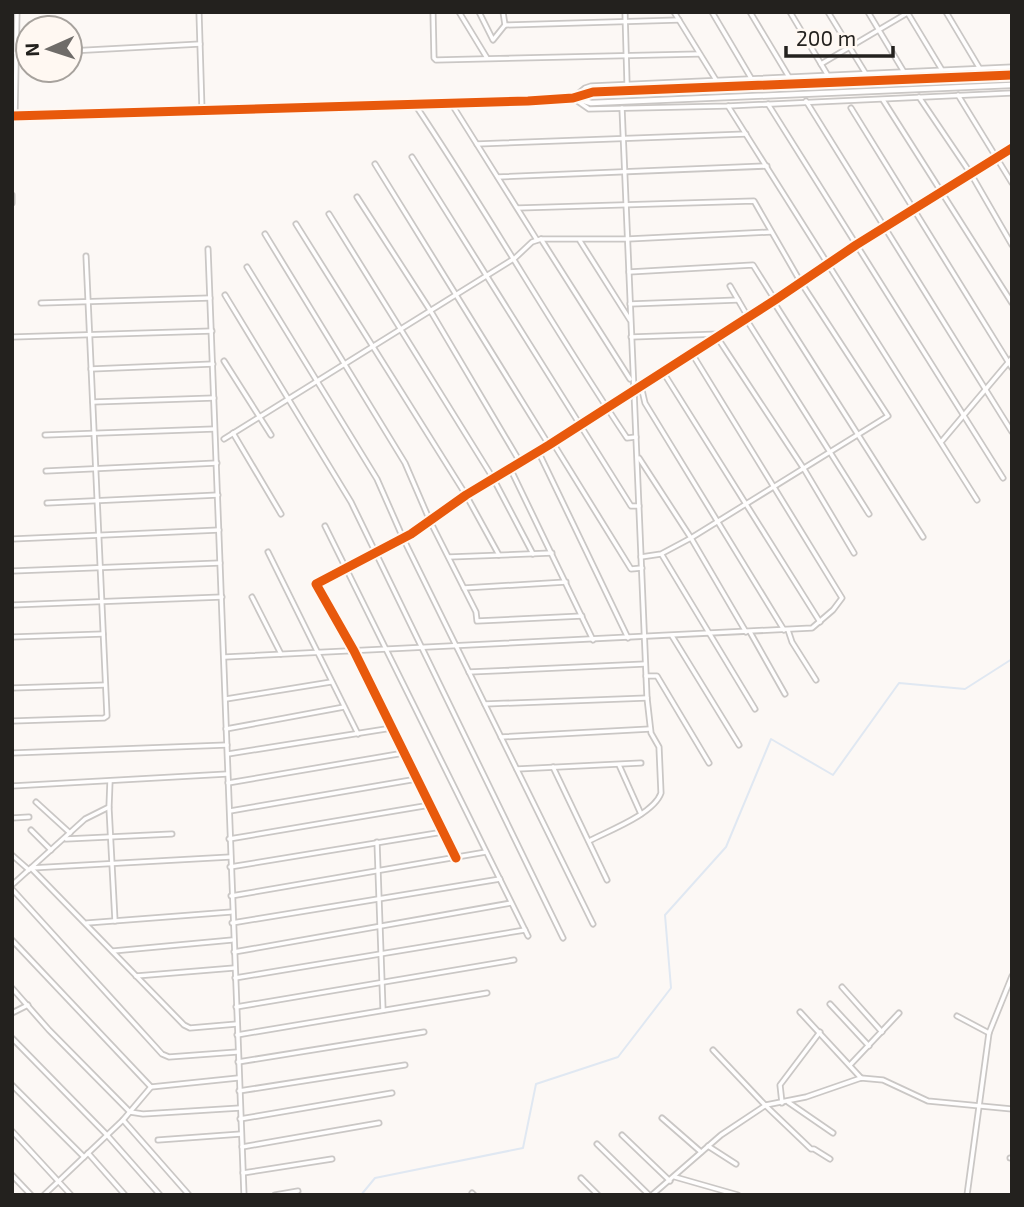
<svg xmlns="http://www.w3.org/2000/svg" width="1024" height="1207" viewBox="0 0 1024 1207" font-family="'Exo 2',sans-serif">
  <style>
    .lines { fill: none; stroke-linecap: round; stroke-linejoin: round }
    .stream { stroke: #e0e8f2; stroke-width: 2 }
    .minor-casing { stroke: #cac7c5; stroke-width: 7 }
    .tertiary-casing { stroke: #cac7c5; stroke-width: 8 }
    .minor { stroke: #fffefe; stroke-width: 3.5 }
    .tertiary { stroke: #fffefe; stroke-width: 4.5 }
    .cycleway-casing { stroke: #fff8f2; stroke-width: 13 }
    .cycleway { stroke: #e8590c; stroke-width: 9 }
  </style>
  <rect width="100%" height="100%" fill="#fcf8f5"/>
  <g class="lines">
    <!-- stream -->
    <polyline class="stream" points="361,1195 375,1178 523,1148 536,1084 618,1057 671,988 665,915 726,847 771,739 833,775 899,683 965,689 1012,659"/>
    <defs>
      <g id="minor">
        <polyline points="199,12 202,111"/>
        <polyline points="433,12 434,58 436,60 699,54"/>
        <polyline points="459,12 487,58"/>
        <polyline points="479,12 493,40 505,25 503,12"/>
        <polyline points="625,12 627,83"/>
        <polyline points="674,12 716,80"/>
        <polyline points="712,12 751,78"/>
        <polyline points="750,12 789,77"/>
        <polyline points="790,12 827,74"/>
        <polyline points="828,12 866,74"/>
        <polyline points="868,12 904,72"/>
        <polyline points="907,12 942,70"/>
        <polyline points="946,12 980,69"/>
        <polyline points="505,25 679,20"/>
        <polyline points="70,51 200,44"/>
        <polyline points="16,53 28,53"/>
        <polyline points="821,64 909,12"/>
        <polyline points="958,95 1012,183"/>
        <polyline points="919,97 971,174 1012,245"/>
        <polyline points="576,100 589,109 728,106 1012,93"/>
        <polyline points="883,100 1012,303"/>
        <polyline points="806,101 1012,432"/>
        <path d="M414,103c74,110 139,225 213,335l9,-1"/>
        <polyline points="451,103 537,240"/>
        <polyline points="768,104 1003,478"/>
        <polyline points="728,106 977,500"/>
        <polyline points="851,108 1012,368"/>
        <polyline points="12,116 528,101 573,98 585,88 591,86 1012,67"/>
        <polyline points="15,116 17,12"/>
        <polyline points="477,144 746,134"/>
        <polyline points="412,157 631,506 639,506"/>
        <polyline points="375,164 549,445"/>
        <polyline points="498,177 767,166"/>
        <polyline points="12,195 12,203"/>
        <polyline points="357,197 430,310 520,462"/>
        <polyline points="518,208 754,201 800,281 888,416 691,538 661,554 641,557"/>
        <polyline points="329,214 493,478 533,554"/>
        <polyline points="296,224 466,495 499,555"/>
        <polyline points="265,234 405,463 430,521 476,612 477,621 582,616"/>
        <polyline points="541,239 630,379"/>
        <polyline points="580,241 630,320"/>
        <polyline points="208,249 244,1195"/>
        <polyline points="247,267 377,479 403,538 593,924"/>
        <polyline points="629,272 753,265 775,300"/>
        <polyline points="730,286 748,317"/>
        <polyline points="225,295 351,502 563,938"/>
        <polyline points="773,301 923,537"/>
        <polyline points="41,303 210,298"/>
        <polyline points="630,304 738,300"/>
        <polyline points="746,319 869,514"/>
        <polyline points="12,337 212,331"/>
        <polyline points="631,337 720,334"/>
        <polyline points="717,337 804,469 854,553"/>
        <polyline points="224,361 271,435"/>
        <polyline points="91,369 213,364"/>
        <polyline points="663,372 820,622"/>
        <polyline points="641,386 645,403 784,630"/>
        <polyline points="93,402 214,398"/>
        <polyline points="233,433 281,514"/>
        <polyline points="45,435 214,429"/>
        <polyline points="224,439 515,258 532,242 541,239 628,239 771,232"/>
        <polyline points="942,441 1012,358"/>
        <polyline points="553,443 631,569 642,568"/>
        <polyline points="538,451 628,638"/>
        <polyline points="639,458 691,538 746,632"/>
        <polyline points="510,468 593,640"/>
        <polyline points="46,471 217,463"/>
        <polyline points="47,503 218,495"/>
        <polyline points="325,526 528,936"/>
        <polyline points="12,539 219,530"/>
        <polyline points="268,552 358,734"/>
        <polyline points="662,555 755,709"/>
        <polyline points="449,557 552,553"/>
        <polyline points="12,571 220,563"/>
        <polyline points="464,588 566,582"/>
        <polyline points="252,597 281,654"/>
        <polyline points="12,605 222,597"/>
        <polyline points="788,630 792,642 816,680"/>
        <polyline points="750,632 785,694"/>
        <polyline points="672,636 739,745"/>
        <polyline points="12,637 103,634"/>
        <polyline points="225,657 812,628 833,610 842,598 691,352"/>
        <polyline points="469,672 645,664"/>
        <polyline points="646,676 657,676 709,763"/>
        <polyline points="12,688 105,685"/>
        <polyline points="226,699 331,682"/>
        <polyline points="485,704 647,698"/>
        <polyline points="12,721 104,718 107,716 86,256"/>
        <polyline points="226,729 344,707"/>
        <polyline points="501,737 650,729"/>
        <polyline points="12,753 227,745"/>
        <polyline points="228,754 392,728"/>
        <polyline points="619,765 641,814"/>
        <polyline points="553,767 607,880"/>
        <polyline points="517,769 641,763"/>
        <polyline points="228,783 404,753"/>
        <polyline points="12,786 227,774"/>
        <polyline points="36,802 70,833"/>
        <polyline points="109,808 115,921"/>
        <polyline points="230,811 417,779"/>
        <polyline points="12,818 29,817"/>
        <polyline points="31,830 51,850"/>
        <polyline points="66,839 172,834"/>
        <polyline points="229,839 430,805"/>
        <path d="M589,841c19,-10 65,-27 72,-48l-2,-46 -8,-14 -4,-35 -25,-590"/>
        <polyline points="377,842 383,1010"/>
        <polyline points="12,855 29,870"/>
        <polyline points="456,858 354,651 316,584 411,534 466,495 549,445 775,300 856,245 1012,148"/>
        <polyline points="230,867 443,832"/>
        <polyline points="31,868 184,1025 190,1028 237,1024"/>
        <polyline points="31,868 230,857"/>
        <polyline points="12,885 85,819 109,807 110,781"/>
        <polyline points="12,889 162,1054 169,1057 237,1052"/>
        <polyline points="231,896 486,852"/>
        <polyline points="87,923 231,912"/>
        <polyline points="232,923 500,879"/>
        <polyline points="12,940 151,1087"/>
        <polyline points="113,951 232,940"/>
        <polyline points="234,952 511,903"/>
        <polyline points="136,976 234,968"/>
        <polyline points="235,978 525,930"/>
        <polyline points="842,987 882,1032"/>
        <polyline points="12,988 49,1030 130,1112 143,1114 240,1108"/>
        <polyline points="830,1004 869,1046"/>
        <polyline points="236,1007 514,960"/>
        <polyline points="800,1012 861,1078"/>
        <polyline points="12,1013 28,1005"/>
        <polyline points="957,1016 989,1033"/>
        <polyline points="237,1035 487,993"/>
        <polyline points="12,1038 107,1135 160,1195"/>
        <polyline points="713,1050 765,1105"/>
        <polyline points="238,1062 424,1032"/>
        <polyline points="850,1065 899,1013"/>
        <polyline points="12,1085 84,1157"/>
        <polyline points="239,1091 405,1065"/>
        <polyline points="788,1102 833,1133"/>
        <polyline points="782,1103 780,1085 820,1032"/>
        <polyline points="765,1105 811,1149 814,1149 830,1159"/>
        <polyline points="662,1118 701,1152"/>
        <polyline points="240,1119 392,1093"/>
        <polyline points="123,1120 189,1195"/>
        <polyline points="12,1131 71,1195"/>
        <polyline points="622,1135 670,1181"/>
        <polyline points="158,1140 241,1134"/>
        <polyline points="597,1144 649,1195"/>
        <polyline points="708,1146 736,1164"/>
        <polyline points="242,1147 379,1123"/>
        <polyline points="88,1153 125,1195"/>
        <polyline points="1010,1158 1012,1158"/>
        <polyline points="243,1173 332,1159"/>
        <polyline points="12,1175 31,1195"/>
        <polyline points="675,1177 738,1195"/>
        <polyline points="581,1178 598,1195"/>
        <polyline points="472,1193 474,1195"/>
        <polyline points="44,1195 123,1120 151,1087 238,1078"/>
        <polyline points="275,1195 298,1191"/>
        <polyline points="652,1195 721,1135 766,1105 806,1097 861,1078 883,1080 928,1101 1012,1109"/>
        <polyline points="967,1195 989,1033 1012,976"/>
      </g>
      <g id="tertiary">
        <polyline points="573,98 593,92 1012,75"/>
        <polyline points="574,98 591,103 1012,85"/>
      </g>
    </defs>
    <!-- minor casing -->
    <use href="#minor" class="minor-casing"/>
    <!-- tertiary casing -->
    <use href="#tertiary" class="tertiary-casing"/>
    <!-- minor -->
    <use href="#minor" class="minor"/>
    <!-- tertiary -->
    <use href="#tertiary" class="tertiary"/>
    <defs>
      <g id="cycleway">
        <polyline points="12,116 528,101 573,98 593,92 1012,75"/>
        <polyline points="456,858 354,651 316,584 411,534 466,495 549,445 775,300 856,245 1012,148"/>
      </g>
    </defs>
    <!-- cycleway casing -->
    <use href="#cycleway" class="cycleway-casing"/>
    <!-- cycleway -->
    <use href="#cycleway" class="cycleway"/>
  </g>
  <!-- border -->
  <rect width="1024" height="1207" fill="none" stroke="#23211e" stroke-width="28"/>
  <!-- north arrow -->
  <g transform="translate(49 49) rotate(267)"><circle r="33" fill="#fff8f2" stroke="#a7a29d" stroke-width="2"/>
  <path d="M0-5L12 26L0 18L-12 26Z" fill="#6f6c69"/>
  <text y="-10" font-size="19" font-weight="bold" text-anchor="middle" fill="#23211e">N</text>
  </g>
  <!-- scale -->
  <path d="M786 46v10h107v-10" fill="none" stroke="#23211e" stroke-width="3.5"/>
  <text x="796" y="46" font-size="21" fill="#23211e" stroke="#fff8f2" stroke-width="5" paint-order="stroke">200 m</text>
</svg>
